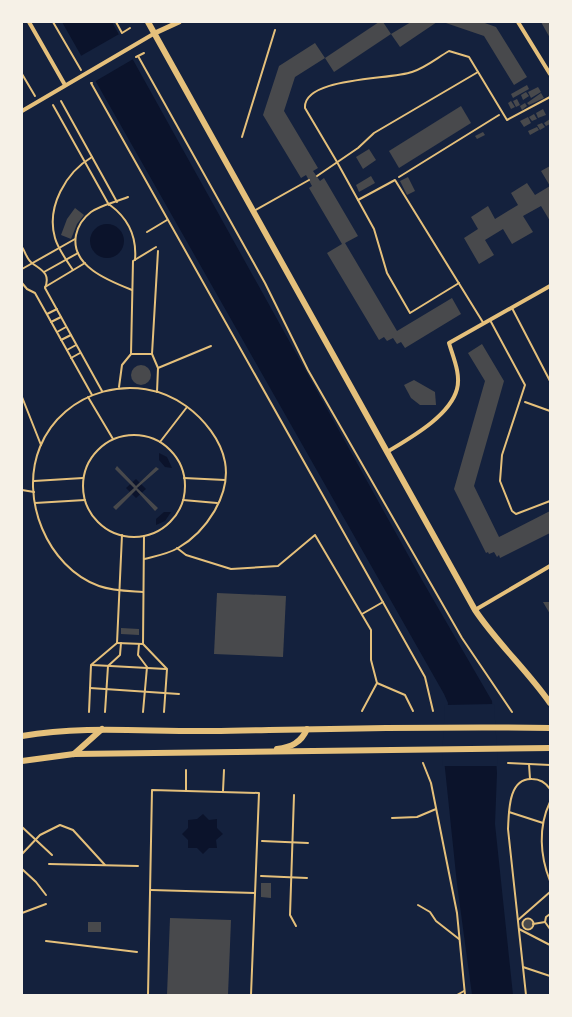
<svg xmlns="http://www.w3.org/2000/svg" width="572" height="1017" viewBox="0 0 572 1017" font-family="'Fira Sans',sans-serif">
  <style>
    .water { fill: #0b132b }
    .pier { fill: #14213d }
    .building { fill: #48494c }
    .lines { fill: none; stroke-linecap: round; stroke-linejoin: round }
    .path { stroke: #e5c07b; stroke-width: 2 }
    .service { stroke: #e5c07b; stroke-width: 2 }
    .minor { stroke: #e5c07b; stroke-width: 4 }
    .tertiary { stroke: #e5c07b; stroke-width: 5 }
    .secondary { stroke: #e5c07b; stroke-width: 6 }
  </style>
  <rect width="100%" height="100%" fill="#14213d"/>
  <!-- water -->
  <g class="water">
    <polygon points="62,22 112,22 422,580 492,701 497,773 495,824 513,995 472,995 457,884 444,759 448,703 444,694"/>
    <circle cx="107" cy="241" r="17"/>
    <polygon points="159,453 167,457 172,468 165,467 159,460"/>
    <polygon points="136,479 146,489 136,498 126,488"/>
    <polygon points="164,512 171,512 165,521 156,525 156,519"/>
    <polygon points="203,814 209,820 217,819 217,828 223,834 216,840 217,848 209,848 203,854 197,848 188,848 188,840 182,834 188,828 188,820 197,819"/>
  </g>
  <!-- pier -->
  <g class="pier">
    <polygon points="121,33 135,58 94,82 79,57"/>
    <polygon points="494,704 498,766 443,766 442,758 445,705"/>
  </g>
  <!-- building -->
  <g class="building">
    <polygon points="379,22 383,22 391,34 334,72 325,58"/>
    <polygon points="411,22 437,22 400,47 391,34"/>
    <polygon points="443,22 482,22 496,27 527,77 514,85 484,36"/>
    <polygon points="541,22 550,22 550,38"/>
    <polygon points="315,43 325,58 295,77 284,111 318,168 313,171 320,181 324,178 358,236 345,243 397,331 452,298 461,314 405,348 401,342 397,344 393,338 387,341 384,337 379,340 327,253 342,244 309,188 312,186 306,175 301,178 263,115 279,66"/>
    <polygon points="527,85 529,89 513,98 511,94"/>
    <polygon points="538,87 541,92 531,98 528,92"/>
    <polygon points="526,92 529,96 523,100 521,95"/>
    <polygon points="541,93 544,98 529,105 527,103"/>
    <polygon points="517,99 520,105 516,107 513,101"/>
    <polygon points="511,101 515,107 511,109 508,103"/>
    <polygon points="525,103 527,106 522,110 520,106"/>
    <polygon points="461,106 471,123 399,168 389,151"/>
    <polygon points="543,109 546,115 538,118 536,113"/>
    <polygon points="534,114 537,119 532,121 529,117"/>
    <polygon points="528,117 531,123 524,127 520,121"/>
    <polygon points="550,119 550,124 546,126 544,123"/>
    <polygon points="542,123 545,127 540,130 537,125"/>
    <polygon points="537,127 539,130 530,135 528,131"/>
    <polygon points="483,132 485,135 477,139 475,136"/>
    <polygon points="369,149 376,160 363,169 356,157"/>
    <polygon points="550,166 550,221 541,206 523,216 533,232 512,244 503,229 485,240 494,255 479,264 464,238 478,229 471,217 488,206 495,219 518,205 511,193 527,183 535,195 550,186 541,171"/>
    <polygon points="371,176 375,183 359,192 356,185"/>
    <polygon points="408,177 415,191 407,195 400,181"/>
    <polygon points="75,208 84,215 77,224 71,239 61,235 67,219"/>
    <polygon points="482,344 504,381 474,486 499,537 550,511 550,533 500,558 499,555 497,557 494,552 489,554 488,552 486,553 454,489 485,381 468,353"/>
    <circle cx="141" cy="375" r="10"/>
    <polygon points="414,380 435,392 436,405 420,405 411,398 404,385"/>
    <polygon points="117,466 136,486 156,467 159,469 137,488 158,508 155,511 136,490 116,510 113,507 134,488 115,469"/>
    <polygon points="217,593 286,596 283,657 214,654"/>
    <polygon points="543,602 550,602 550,614"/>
    <polygon points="121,628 139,629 139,635 121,634"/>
    <polygon points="261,883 271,883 271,898 261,897"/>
    <polygon points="170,918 231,920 228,995 167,995"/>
    <circle cx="528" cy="924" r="4.5"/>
    <rect x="88" y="922" width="13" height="10"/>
  </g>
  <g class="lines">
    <!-- path -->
    <g class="path">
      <polyline points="53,22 81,70"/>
      <polyline points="116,22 122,33 130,28"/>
      <polyline points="138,56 265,283 308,370 462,638 512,712"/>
      <polyline points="136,57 144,53"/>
      <polyline points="22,74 35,96"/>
      <polyline points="92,83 91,83 425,677 433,711"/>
      <polyline points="61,101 117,202"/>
      <polyline points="53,105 109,205"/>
      <polyline points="242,137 275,30"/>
      <polyline points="399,177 499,115"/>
      <path d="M128,197c-12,5 -27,8 -37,15 -8,6 -13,14 -15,23 -6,31 33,46 56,55"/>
      <path d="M110,205c19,14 27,32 25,55"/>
      <polyline points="147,232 167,220"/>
      <path d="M22,247c3,4 5,13 10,16 9,7 19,10 13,25l57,103"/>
      <polyline points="22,269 75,239"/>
      <path d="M73,270c-6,-9 -15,-21 -18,-32 -9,-31 11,-66 37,-81"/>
      <polyline points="44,272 78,253"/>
      <polyline points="22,283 27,289 35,293 92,395"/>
      <polyline points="45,287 85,263"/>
      <polyline points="47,314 57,309"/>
      <polyline points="51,322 61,317"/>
      <polyline points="57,332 66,327"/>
      <polyline points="61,340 71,335"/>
      <polyline points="67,350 76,345"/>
      <polyline points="131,354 152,354"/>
      <polyline points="71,358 80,353"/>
      <polyline points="158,368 211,346"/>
      <polyline points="119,387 122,365 131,354 133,261 156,247"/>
      <polyline points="157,392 158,368 152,354 158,251"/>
      <polyline points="22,397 41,445"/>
      <polyline points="88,397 113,439"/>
      <polyline points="525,402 550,411"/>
      <circle cx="134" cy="486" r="51"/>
      <polyline points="160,442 187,407"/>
      <polyline points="184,478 225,480"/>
      <polyline points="34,481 83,478"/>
      <polyline points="22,490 34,492"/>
      <polyline points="183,500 217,503"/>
      <polyline points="35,503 85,500"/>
      <polyline points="144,536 143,644 167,669 164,712"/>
      <polyline points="177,548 186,555 231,569 278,566 315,535 371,630 371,660 377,683"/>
      <path d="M143,592c-14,-1 -30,-1 -44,-6 -52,-19 -80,-88 -59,-139 23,-57 97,-77 146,-41 18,13 35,34 39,56 6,33 -19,70 -47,86 -10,6 -22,8 -34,11"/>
      <polyline points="362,614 383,602"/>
      <polyline points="117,643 143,644"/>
      <polyline points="139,644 138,655 147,667 143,712"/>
      <polyline points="92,665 166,669"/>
      <polyline points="90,688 179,694"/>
      <polyline points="362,711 377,683 405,695 413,711"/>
      <polyline points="89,712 91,665 117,643 122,535"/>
      <polyline points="105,712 108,666 120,655 121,643"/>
      <polyline points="423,763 431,783 457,913 465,995"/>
      <polyline points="508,763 550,765"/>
      <polyline points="529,764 530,779"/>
      <polyline points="186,791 186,770"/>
      <polyline points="223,791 224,770"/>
      <polyline points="294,795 290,915 296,926"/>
      <path d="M550,802c-12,25 -10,54 0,79"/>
      <polyline points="509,812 543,823"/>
      <polyline points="392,818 417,817 436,809"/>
      <polyline points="22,827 52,855"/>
      <polyline points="262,841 308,843"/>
      <polyline points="22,854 40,835 60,825 73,830 105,865"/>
      <polyline points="49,864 138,866"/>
      <polyline points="22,869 36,882 46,895"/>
      <polyline points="261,876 307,878"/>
      <polyline points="151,890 255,893"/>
      <polyline points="418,905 430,912 436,921 459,939"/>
      <polyline points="22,913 46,904"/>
      <polyline points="550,914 546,917 545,922 550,929"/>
      <circle cx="528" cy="924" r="5.5"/>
      <polyline points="518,920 550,892"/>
      <polyline points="533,924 545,922"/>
      <polyline points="519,929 550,945"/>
      <polyline points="46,941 137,952"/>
      <polyline points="523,967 550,976"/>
      <polyline points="148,995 152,790 259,793 251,995"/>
      <polyline points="457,995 464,991"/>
      <path d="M526,995l-18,-166c1,-17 0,-51 24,-50 8,0 14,4 18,10"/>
    </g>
    <!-- service -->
    <g class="service">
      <polyline points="317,176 358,148 374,133 478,72"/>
      <polyline points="358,200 395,180 484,324"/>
      <polyline points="254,211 309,180"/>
      <path d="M459,283l-49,30 -23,-40 -13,-44 -37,-67 -32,-54c-2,-31 85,-28 107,-36 13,-4 25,-14 37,-21l20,6 38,63 43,-23"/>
      <polyline points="512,308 550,381"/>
      <polyline points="490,320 525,385 502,455 500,481 512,511 516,514 550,501"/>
    </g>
    <!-- minor -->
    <g class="minor">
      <polyline points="29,22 65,85"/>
      <polyline points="518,22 550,74"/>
      <polyline points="22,111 155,33"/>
      <path d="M387,452c23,-14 63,-36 70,-63 4,-15 -4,-32 -8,-46l101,-57"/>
      <polyline points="475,610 550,566"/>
    </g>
    <!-- tertiary -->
    <polyline class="tertiary" points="155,33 179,22"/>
    <!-- secondary -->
    <g class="secondary">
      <path d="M148,22l327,588c22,33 52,60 75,93"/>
      <path d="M22,736c63,-11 126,-4 190,-5 113,-2 225,-5 338,-3"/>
      <path d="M277,749c14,-2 24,-6 30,-20"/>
      <polyline points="74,754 102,729"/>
      <polyline points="22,761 74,754 550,748"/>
    </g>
  </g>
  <!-- border -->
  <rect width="572" height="1017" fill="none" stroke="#f6f1e7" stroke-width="46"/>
</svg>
